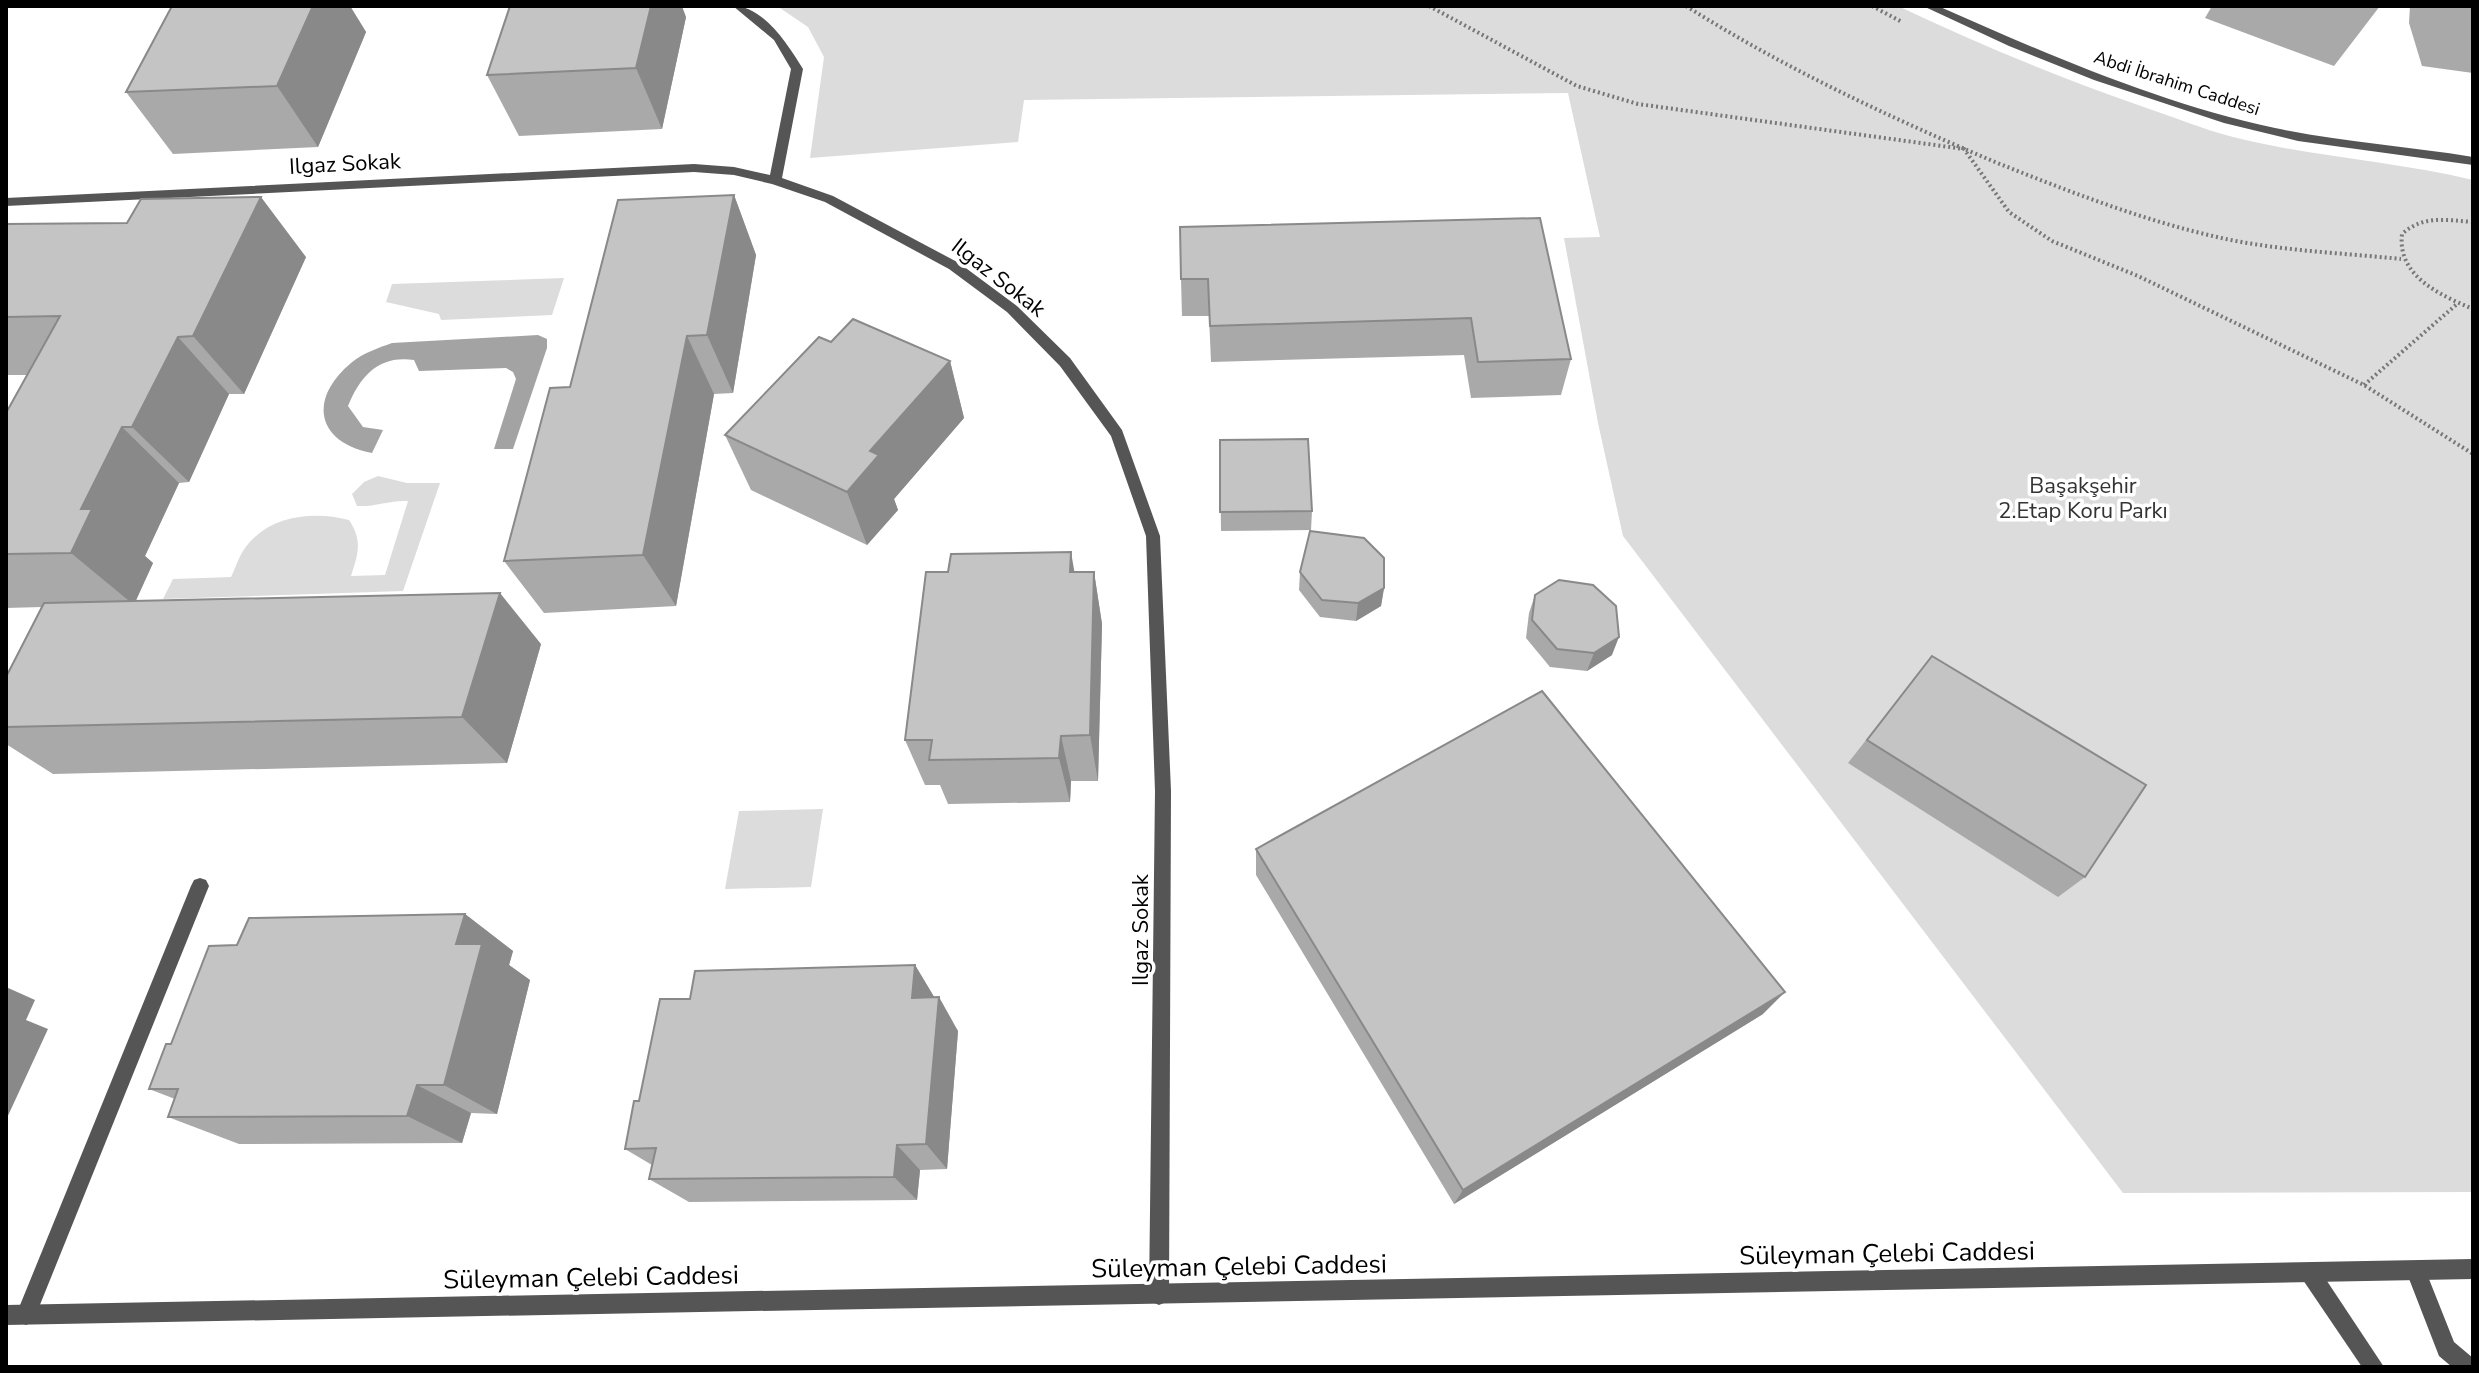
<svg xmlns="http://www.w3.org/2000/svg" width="2479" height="1373" viewBox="0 0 2479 1373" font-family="'Nunito Sans',sans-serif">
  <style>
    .green { fill: #dcdcdc }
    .water { fill: #a3a3a3 }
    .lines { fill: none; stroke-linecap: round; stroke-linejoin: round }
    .path { stroke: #777; stroke-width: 4; stroke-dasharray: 2 3; stroke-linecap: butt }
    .service { fill: #555; fill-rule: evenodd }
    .minor { fill: #555; fill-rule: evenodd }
    .tertiary { fill: #555; fill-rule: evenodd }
    .wall { fill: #a9a9a9 }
    .shaded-wall { fill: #898989 }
    .building { fill: #c4c4c4; stroke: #898989; stroke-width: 2 }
    .labels { text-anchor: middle; stroke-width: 7; stroke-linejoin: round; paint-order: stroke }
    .far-street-label { font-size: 18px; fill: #000; stroke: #fff }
    .street-label { font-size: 22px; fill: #000; stroke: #fff }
    .park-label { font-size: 22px; fill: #333; stroke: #fff }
    .near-street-label { font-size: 26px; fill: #000; stroke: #fff }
  </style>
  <rect width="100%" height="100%" fill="#fff"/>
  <!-- green -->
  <g class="green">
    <path d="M777,6h1121c80,38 160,71 243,100 30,10 61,23 92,31 79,20 161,24 240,43v1012l-350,1 -500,-657 -25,-113 -34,-185 36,-1 -32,-144 -544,7 -6,42 -208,16 14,-101 -16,-30z"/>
    <polygon points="564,278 552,315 441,320 439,314 386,302 392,284"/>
    <path d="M378,476l29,7h33l-37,108 -240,8 10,-20 58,-2c5,-10 8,-21 14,-29 24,-33 68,-37 104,-28 14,21 9,34 2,56l34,-1 23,-74c-18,-1 -33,6 -51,5l-5,-12 12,-12z"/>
    <polygon points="823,809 811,887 725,889 739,811"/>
  </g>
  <!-- water -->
  <path class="water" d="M538,335l9,4v9l-34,101h-19l22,-70 -3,-7 -7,-4 -87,3 -5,-11c-35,-5 -53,15 -66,46l15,21 20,3 -11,23c-56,-11 -64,-54 -21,-90 12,-10 27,-15 41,-20z"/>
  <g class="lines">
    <!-- path -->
    <g class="path">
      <polyline points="1429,6 1577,86 1638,104 1964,149 2009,212 2052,241 2138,276 2364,385 2473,454"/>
      <path d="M1686,6c98,62 203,111 309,156 75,30 152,60 231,77 57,12 117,14 175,20"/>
      <polyline points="1872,6 1902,22"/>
      <path d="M2473,222c-27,-2 -50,-7 -71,12 -5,42 38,61 71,75"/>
      <polyline points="2364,385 2457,304"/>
    </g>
    <!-- service -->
    <g class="service">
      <polygon points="200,878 206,880 209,886 33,1322 26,1325 19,1322 16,1315 191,886 194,880"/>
      <polygon points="2416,1261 2423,1264 2454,1342 2473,1358 2473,1367 2452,1367 2439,1356 2406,1271 2409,1264"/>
      <polygon points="2310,1263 2317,1266 2384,1367 2362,1367 2303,1280 2300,1273 2303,1266"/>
    </g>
    <!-- minor -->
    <path class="minor" d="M733,6c31,0 55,39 70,63l-21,109 51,18 126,67 58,43 53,52 52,72 38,106 11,255 -2,504 -3,7 -7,3 -7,-3 -3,-7 6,-504 -9,-255 -35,-100 -51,-70 -53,-54 -58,-43 -124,-67 -53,-18 -38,-9 -40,-3 -688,34v-8l688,-34 40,3 36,8 21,-106 -17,-29z"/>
    <!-- tertiary -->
    <g class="tertiary">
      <path d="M1923,6h15c109,48 220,97 337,122 65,14 132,18 198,29v8l-175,-24 -74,-18 -130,-43 -85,-34z"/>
      <polygon points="2473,1259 2473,1279 6,1325 6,1305"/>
    </g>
  </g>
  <!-- wall -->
  <g class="wall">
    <polygon points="172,6 350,6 366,32 318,147 173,154 126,92"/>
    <polygon points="2212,6 2380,6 2334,66 2205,18"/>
    <polygon points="2410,6 2473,6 2473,73 2422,66 2409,23"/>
    <polygon points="686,17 662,129 519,136 487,75"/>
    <polygon points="734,195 756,255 733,393 714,394 676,606 544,613 504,561"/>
    <polygon points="1540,218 1571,359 1561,395 1471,398 1464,355 1211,362 1209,316 1182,316 1181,279"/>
    <polygon points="6,224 306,257 244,394 229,394 189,482 179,483 145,556 153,563 135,601 541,644 507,763 53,774 6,744 6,677 42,607 6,608 6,413 27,375 6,375"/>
    <polygon points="831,342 950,361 964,418 894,499 898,510 867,545 751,490 725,435"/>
    <polygon points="1220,440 1312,511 1311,530 1221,531"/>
    <polygon points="1074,572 1094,572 1102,624 1098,781 1071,781 1070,802 948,804 940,785 925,785 905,740"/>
    <polygon points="1300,572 1384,588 1381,606 1356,621 1320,617 1299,590"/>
    <polygon points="1535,595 1612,655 1587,671 1550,667 1526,638 1529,613"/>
    <polygon points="1932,656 2085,877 2058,897 1848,763"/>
    <polygon points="1256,849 1763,1014 1454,1204 1256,875"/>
    <polygon points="465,914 513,951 509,965 530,980 497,1114 471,1113 462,1143 239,1144 168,1117 175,1099 149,1089 171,1044 237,945"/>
    <polygon points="915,965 934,997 958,1031 947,1169 920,1170 917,1200 689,1202 649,1179 652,1165 625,1149 639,1101"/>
  </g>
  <!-- shaded-wall -->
  <g class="shaded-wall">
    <polygon points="313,6 350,6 366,32 318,147 277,86"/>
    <polygon points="651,6 682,6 686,17 662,129 636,68"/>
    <polygon points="734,195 756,255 733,393 707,335"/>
    <polygon points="261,197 306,257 244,394 193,336"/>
    <polygon points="687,336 714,394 676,606 643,555"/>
    <polygon points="178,337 229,394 189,482 132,427"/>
    <polygon points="950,361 964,418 894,499 898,510 867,545 847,492 870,451"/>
    <polygon points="122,427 179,483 145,556 153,563 134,605 71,553 81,509"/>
    <polygon points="1071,552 1080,604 1070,572"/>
    <polygon points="1094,572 1102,624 1098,781 1090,735"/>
    <polygon points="1384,588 1381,606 1356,621 1358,603"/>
    <polygon points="500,593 541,644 507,763 462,717"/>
    <polygon points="1619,637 1612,655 1587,671 1594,653"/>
    <polygon points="1061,736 1071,781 1070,802 1059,758"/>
    <polygon points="465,914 513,951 509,965 530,980 497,1114 444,1085 456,944"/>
    <polygon points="915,965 936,1000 912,998"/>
    <polygon points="6,987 35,1000 26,1020 48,1029 6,1120"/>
    <polygon points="1785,992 1763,1014 1454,1204 1463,1190"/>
    <polygon points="939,997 958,1031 947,1169 926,1144"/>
    <polygon points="417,1085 471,1113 462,1143 407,1116"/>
    <polygon points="897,1145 920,1170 917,1200 894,1177"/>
  </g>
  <!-- building -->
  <g class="building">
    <polygon points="172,6 313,6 277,86 126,92"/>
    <polygon points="510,6 651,6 636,68 487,75"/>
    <polygon points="734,195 707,335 687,336 643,555 504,561 550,388 570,387 618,200"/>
    <polygon points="261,197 193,336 178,337 132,427 122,427 81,509 92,509 71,553 6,554 6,413 60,316 6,317 6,224 127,223 141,199"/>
    <polygon points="1540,218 1571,359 1478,362 1471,318 1210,326 1208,279 1181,279 1180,227"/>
    <polygon points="853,319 950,361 870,451 879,455 847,492 725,435 819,337 831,342"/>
    <polygon points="1308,439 1312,511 1220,512 1220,440"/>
    <polygon points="1310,531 1364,538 1384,558 1384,588 1358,603 1322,600 1300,572"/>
    <polygon points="1071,552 1070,572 1094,572 1090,735 1061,736 1059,758 929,760 932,740 905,740 926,572 948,572 951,554"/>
    <polygon points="1559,580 1593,585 1616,606 1619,637 1594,653 1557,649 1532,620 1535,595"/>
    <polygon points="500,593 462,717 6,727 6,677 44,603"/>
    <polygon points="1932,656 2146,785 2085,877 1867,740"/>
    <polygon points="1542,691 1785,992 1463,1190 1256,849"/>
    <polygon points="465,914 456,944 482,944 444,1085 417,1085 407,1116 168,1117 178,1089 149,1089 166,1044 171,1044 209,946 237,945 249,918"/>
    <polygon points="915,965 912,998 939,997 926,1144 897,1145 894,1177 649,1179 656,1148 625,1149 634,1101 639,1101 660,999 690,999 695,971"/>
  </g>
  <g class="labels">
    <!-- far-street labels -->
    <g class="far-street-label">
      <text transform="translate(2177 83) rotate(18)" y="6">Abdi İbrahim Caddesi</text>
    </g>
    <!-- street labels -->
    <g class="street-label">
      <text transform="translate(345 163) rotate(-3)" y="8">Ilgaz Sokak</text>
      <text transform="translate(999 277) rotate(38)" y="8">Ilgaz Sokak</text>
      <text transform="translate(1140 930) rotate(-90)" y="8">Ilgaz Sokak</text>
    </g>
    <!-- park labels -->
    <g class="park-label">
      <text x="2083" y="493">Başakşehir<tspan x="2083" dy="25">2.Etap Koru Parkı</tspan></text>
    </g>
    <!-- near-street labels -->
    <g class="near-street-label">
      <text transform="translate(1887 1253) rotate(-1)" y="9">Süleyman Çelebi Caddesi</text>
      <text transform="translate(1239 1266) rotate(-1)" y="9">Süleyman Çelebi Caddesi</text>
      <text transform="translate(591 1277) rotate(-1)" y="9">Süleyman Çelebi Caddesi</text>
    </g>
  </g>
  <!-- border -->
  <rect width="2479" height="1373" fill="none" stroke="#000000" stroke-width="16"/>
</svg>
